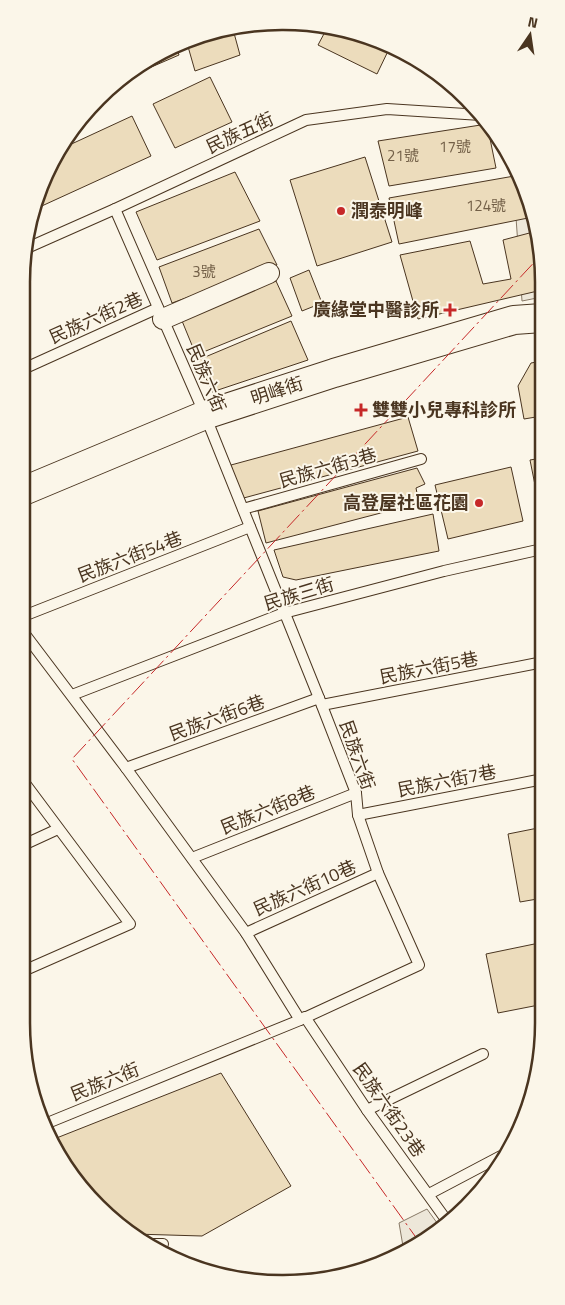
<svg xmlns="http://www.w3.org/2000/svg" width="565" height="1305" viewBox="0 0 565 1305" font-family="'Titillium Web','Noto Sans TC',sans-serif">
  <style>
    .parking { fill: #ede7d9; stroke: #887966 }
    .building { fill: #ecdcbc; stroke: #4a3520 }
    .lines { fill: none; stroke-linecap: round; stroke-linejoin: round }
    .lane-casing { stroke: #4a3520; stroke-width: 12 }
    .street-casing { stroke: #4a3520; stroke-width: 22 }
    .secondary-casing { stroke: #4a3520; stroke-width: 30 }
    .lane { stroke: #fbf6e9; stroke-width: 10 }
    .street { stroke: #fbf6e9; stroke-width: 20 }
    .secondary { stroke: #fbf6e9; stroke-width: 28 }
    .power { stroke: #c62828; stroke-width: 1; stroke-dasharray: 18 4 2.5 4; stroke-linecap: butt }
    .poi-dot { fill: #c62828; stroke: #fbf6e9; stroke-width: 2 }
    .labels { text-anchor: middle; stroke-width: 4; stroke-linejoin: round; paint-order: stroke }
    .number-label { font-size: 15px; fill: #725f47 }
    .street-label { font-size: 18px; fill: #4a3520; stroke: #fbf6e9 }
    .poi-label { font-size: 18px; font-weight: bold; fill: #4a3520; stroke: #fbf6e9; text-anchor: start }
    .rim { fill: none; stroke: #4a3520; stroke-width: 2.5 }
  </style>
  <rect width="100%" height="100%" fill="#fbf6e9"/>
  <!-- parking -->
  <g class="parking">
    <polygon points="512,162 524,182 541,248 542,297 522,301"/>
    <polygon points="427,1209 440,1227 413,1249 404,1252 399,1223"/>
  </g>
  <!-- building -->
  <g class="building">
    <polygon points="326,30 367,35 390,47 377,74 318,45"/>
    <polygon points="223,33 223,35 234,33 240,55 195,71 187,43"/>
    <polygon points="176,46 179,55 133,75 167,48"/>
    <polygon points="210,77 232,122 175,148 153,104"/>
    <polygon points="132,116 151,156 33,210 35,198 65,147"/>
    <polygon points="487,124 496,168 389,186 378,141"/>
    <polygon points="365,157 392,242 317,266 290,180"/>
    <polygon points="235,172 260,221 157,260 136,212"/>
    <polygon points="520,175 524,182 533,217 399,244 389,198"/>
    <polygon points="259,229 277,265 172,303 159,267"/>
    <polygon points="537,231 541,248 542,290 418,319 400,255 470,241 483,284 511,279 503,240"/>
    <polygon points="309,270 322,303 302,311 290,278"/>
    <polygon points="276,281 292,316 196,355 180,316"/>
    <polygon points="291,321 308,360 212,392 198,360"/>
    <polygon points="542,361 542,416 524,419 518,386 531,363"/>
    <polygon points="408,417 418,451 240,499 231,465"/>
    <polygon points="542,458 542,514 541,515 530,460"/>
    <polygon points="511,467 523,521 448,539 435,485"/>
    <polygon points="417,468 425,484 416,488 419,503 266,543 258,511"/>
    <polygon points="433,514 439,551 296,580 283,577 274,550"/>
    <polygon points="543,827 543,898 520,902 508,834"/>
    <polygon points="544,942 544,1004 498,1013 486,954"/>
    <polygon points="221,1073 291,1186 202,1236 134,1234 86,1195 54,1139"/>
  </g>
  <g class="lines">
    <defs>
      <g id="lane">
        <polyline points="27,248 115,209 306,120 387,109 481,115"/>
        <polyline points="21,370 158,308"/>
        <polyline points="243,509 421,459"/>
        <polyline points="21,617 250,527"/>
        <polyline points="21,629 126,768 246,933 300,1020"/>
        <polyline points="72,695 284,613 444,571 542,549"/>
        <polyline points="322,705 543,662"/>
        <polyline points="126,768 319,698"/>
        <polyline points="358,815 543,779"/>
        <polyline points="21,846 58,829"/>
        <polyline points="192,858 356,793"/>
        <polyline points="246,933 378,873"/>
        <polyline points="21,972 130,924 21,778"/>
        <polyline points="305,1017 367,1110 447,1221"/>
        <polyline points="367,1110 483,1054"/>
        <polyline points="45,1124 300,1020 419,965 378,873 358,815 356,793 319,698 205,415 115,209"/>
        <polyline points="429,1194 501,1156"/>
        <polyline points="146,1244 163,1244"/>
      </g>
      <polyline id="street" points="163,319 269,273"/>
      <polyline id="secondary" points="21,492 205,415 334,373 514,320 542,318"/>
    </defs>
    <!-- lane casing -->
    <use href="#lane" class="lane-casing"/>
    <!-- street casing -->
    <use href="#street" class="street-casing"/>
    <!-- secondary casing -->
    <use href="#secondary" class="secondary-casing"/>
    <!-- lane -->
    <use href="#lane" class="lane"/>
    <!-- street -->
    <use href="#street" class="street"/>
    <!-- secondary -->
    <use href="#secondary" class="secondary"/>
    <!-- power -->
    <polyline class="power" points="420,1243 72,759 541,255"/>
  </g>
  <!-- markers -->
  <g class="poi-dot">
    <circle cx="341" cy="211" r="5"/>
    <path d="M447.5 302.5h5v5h5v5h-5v5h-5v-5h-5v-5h5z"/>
    <path d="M358.5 402.5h5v5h5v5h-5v5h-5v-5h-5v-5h5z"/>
    <circle cx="479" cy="503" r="5"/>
  </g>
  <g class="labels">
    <!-- number labels -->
    <g class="number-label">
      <text x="455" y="152">17號</text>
      <text x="403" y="161">21號</text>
      <text x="486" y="211">124號</text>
      <text x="204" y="277">3號</text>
    </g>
    <!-- street labels -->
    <g class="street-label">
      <text transform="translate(240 133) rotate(-25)" y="6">民族五街</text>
      <text transform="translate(96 318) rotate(-24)" y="6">民族六街2巷</text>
      <text transform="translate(206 378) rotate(67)" y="6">民族六街</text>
      <text transform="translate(277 391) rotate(-18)" y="6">明峰街</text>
      <text transform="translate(328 468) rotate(-16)" y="6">民族六街3巷</text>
      <text transform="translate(130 557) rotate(-21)" y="6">民族六街54巷</text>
      <text transform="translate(299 594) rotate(-17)" y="6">民族三街</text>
      <text transform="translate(429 668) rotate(-11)" y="6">民族六街5巷</text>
      <text transform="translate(217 718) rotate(-20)" y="6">民族六街6巷</text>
      <text transform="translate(357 755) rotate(71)" y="6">民族六街</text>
      <text transform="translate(447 781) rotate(-11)" y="6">民族六街7巷</text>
      <text transform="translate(268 810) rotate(-22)" y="6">民族六街8巷</text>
      <text transform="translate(305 888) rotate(-24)" y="6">民族六街10巷</text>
      <text transform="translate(105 1082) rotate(-22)" y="6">民族六街</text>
      <text transform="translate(389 1110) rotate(55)" y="6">民族六街23巷</text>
    </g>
    <!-- poi labels -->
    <g class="poi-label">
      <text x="351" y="217">潤泰明峰</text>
      <text x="439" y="316" text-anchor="end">廣緣堂中醫診所</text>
      <text x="372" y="416">雙雙小兒專科診所</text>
      <text x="469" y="509" text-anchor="end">高登屋社區花園</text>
    </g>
  </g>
  <!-- crop -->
  <path d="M0 0H565V1305H0ZM282 30H283A252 252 0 0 1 535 282V1023A252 252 0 0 1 283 1275H282A252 252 0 0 1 30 1023V282A252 252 0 0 1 282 30Z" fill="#fbf6e9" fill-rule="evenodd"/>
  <path class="rim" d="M282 30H283A252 252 0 0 1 535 282V1023A252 252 0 0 1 283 1275H282A252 252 0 0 1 30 1023V282A252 252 0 0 1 282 30Z"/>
  <!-- north arrow -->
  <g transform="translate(530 35) rotate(13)" stroke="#fbf6e9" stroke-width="4" paint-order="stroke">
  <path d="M0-4L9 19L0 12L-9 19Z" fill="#4a3520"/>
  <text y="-8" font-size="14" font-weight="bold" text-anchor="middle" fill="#4a3520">N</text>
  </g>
</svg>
